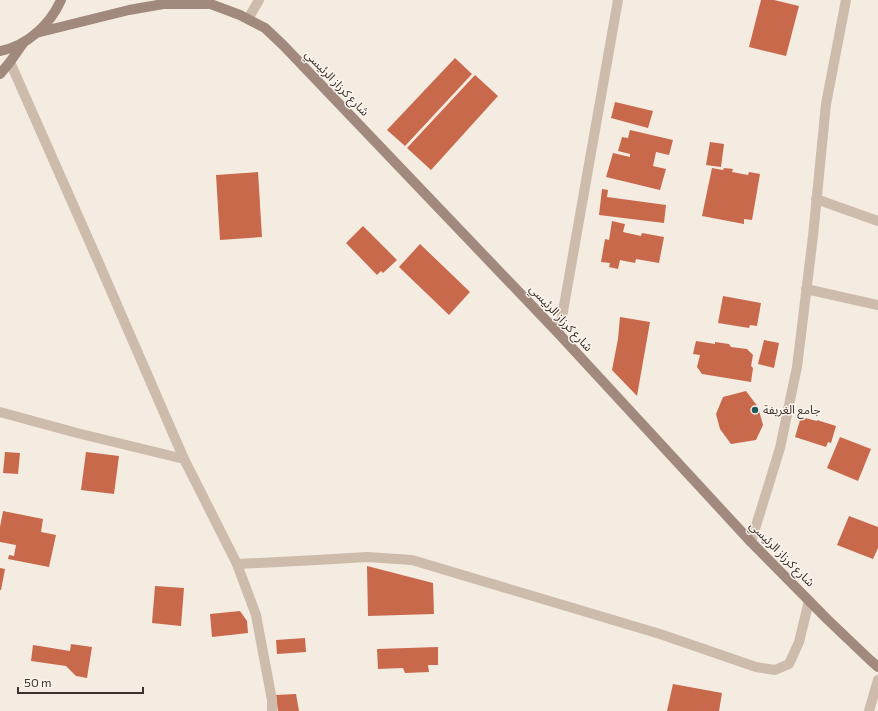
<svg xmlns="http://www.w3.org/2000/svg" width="878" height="711" viewBox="0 0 878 711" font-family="Commissioner,'Noto Sans Arabic',sans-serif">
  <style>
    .building { fill: #c8694b }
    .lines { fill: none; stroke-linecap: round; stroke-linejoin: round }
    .street { stroke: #cdbbac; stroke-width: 10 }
    .secondary { stroke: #a18a7d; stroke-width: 10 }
    .poi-dot { fill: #1f5a5e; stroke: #fbf5ee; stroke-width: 1.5 }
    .labels { text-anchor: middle; stroke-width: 3; stroke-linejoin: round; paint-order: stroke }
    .street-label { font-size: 12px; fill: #3b302b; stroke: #fbf5ee }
    .poi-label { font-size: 12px; fill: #3b302b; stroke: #fbf5ee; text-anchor: start }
  </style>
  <rect width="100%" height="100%" fill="#f4ebe1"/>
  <!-- building -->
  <g class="building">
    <polygon points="761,0 774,0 799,6 786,56 749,47"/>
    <polygon points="455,58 472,74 405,146 387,130"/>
    <polygon points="475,75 498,96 431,170 407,148"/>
    <polygon points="615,102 653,111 648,128 611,118"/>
    <polygon points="630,130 673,140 669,155 656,152 653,166 666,169 660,190 606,177 613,153 630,157 630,154 618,151 622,137 628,138"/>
    <polygon points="710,142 724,144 721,167 706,165"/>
    <polygon points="712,168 723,170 724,168 733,169 732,172 748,175 749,172 760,174 752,220 744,219 744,224 702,216"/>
    <polygon points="258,172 262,237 220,240 216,175"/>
    <polygon points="602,189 608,190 607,197 666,205 664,223 599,215"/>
    <polygon points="612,221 625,224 623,232 641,236 642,233 664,237 659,263 636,259 635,263 620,260 618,269 609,267 610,263 601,262 605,239 609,240"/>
    <polygon points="363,226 397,260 383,273 381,271 377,275 346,243"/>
    <polygon points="420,244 470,292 449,315 399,267"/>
    <polygon points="723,296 761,303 757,326 750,325 749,328 718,323"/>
    <polygon points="620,317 650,322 637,396 612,370 618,339"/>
    <polygon points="764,340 779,343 774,368 758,364"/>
    <polygon points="696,341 715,344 715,342 729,344 731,347 747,349 753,355 751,366 753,368 751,382 702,374 697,367 700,355 693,354"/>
    <polygon points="746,391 758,407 763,425 756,440 731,444 720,429 716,414 723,397"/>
    <polygon points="801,417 817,421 817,420 836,426 831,443 828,442 826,447 795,437"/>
    <polygon points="840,437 871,449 858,481 827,468"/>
    <polygon points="5,452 20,453 18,474 3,473"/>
    <polygon points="86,452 119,456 114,494 81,490"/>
    <polygon points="3,511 43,519 41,532 56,535 49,567 8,559 9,555 14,556 16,545 0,542 0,527"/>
    <polygon points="849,516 878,527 878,548 873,559 837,545"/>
    <polygon points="367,566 433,583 434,614 368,616"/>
    <polygon points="0,568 5,569 1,590 0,590"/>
    <polygon points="155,586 184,588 181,626 152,623"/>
    <polygon points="240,611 247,621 248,633 212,637 210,614"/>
    <polygon points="305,638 306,652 277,654 276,640"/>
    <polygon points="71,644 92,647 87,678 76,676 66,666 31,661 33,645 70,651"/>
    <polygon points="438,647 438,665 428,665 429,672 405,673 403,668 378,669 377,649"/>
    <polygon points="673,684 722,693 719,711 667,711"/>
    <polygon points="296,694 299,711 278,711 276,695"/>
  </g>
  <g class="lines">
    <!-- street -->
    <g class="street">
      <polyline points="248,19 259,0"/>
      <polyline points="10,62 98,261 184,459 237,564 256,615 272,700 272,711"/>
      <polyline points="816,199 878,221"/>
      <polyline points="806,289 878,305"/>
      <polyline points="559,334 618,0"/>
      <polyline points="0,412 77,433 184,459"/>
      <polyline points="751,542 780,448 797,367 813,236 826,104 846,0"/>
      <polyline points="237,564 317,560 367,557 412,560 660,634 756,667 775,670 789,664 799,642 809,601"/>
      <polyline points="869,711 878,680"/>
    </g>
    <!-- secondary -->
    <g class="secondary">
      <polyline points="200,0 240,15 265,28 283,45 559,334 751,542 827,619 870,660 878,667"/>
      <polyline points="36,33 129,10 163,4 207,4"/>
      <path d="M0,51c27,-5 50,-26 61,-51"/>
      <polyline points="0,74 10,62 24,42"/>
    </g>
  </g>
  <!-- markers -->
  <circle class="poi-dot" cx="755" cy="410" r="4"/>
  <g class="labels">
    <!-- street labels -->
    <g class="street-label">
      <text transform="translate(337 83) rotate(46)" y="4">شارع كرزاز الرئيسي</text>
      <text transform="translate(561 318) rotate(47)" y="4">شارع كرزاز الرئيسي</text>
      <text transform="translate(782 554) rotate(45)" y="4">شارع كرزاز الرئيسي</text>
    </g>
    <!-- poi labels -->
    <g class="poi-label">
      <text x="763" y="414">جامع الغريفة</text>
    </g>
  </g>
  <!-- scale -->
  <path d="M18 687v6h125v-6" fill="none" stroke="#3b302b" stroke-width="2"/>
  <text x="24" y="687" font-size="12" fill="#3b302b" stroke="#fbf5ee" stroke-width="3" paint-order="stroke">50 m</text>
</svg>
